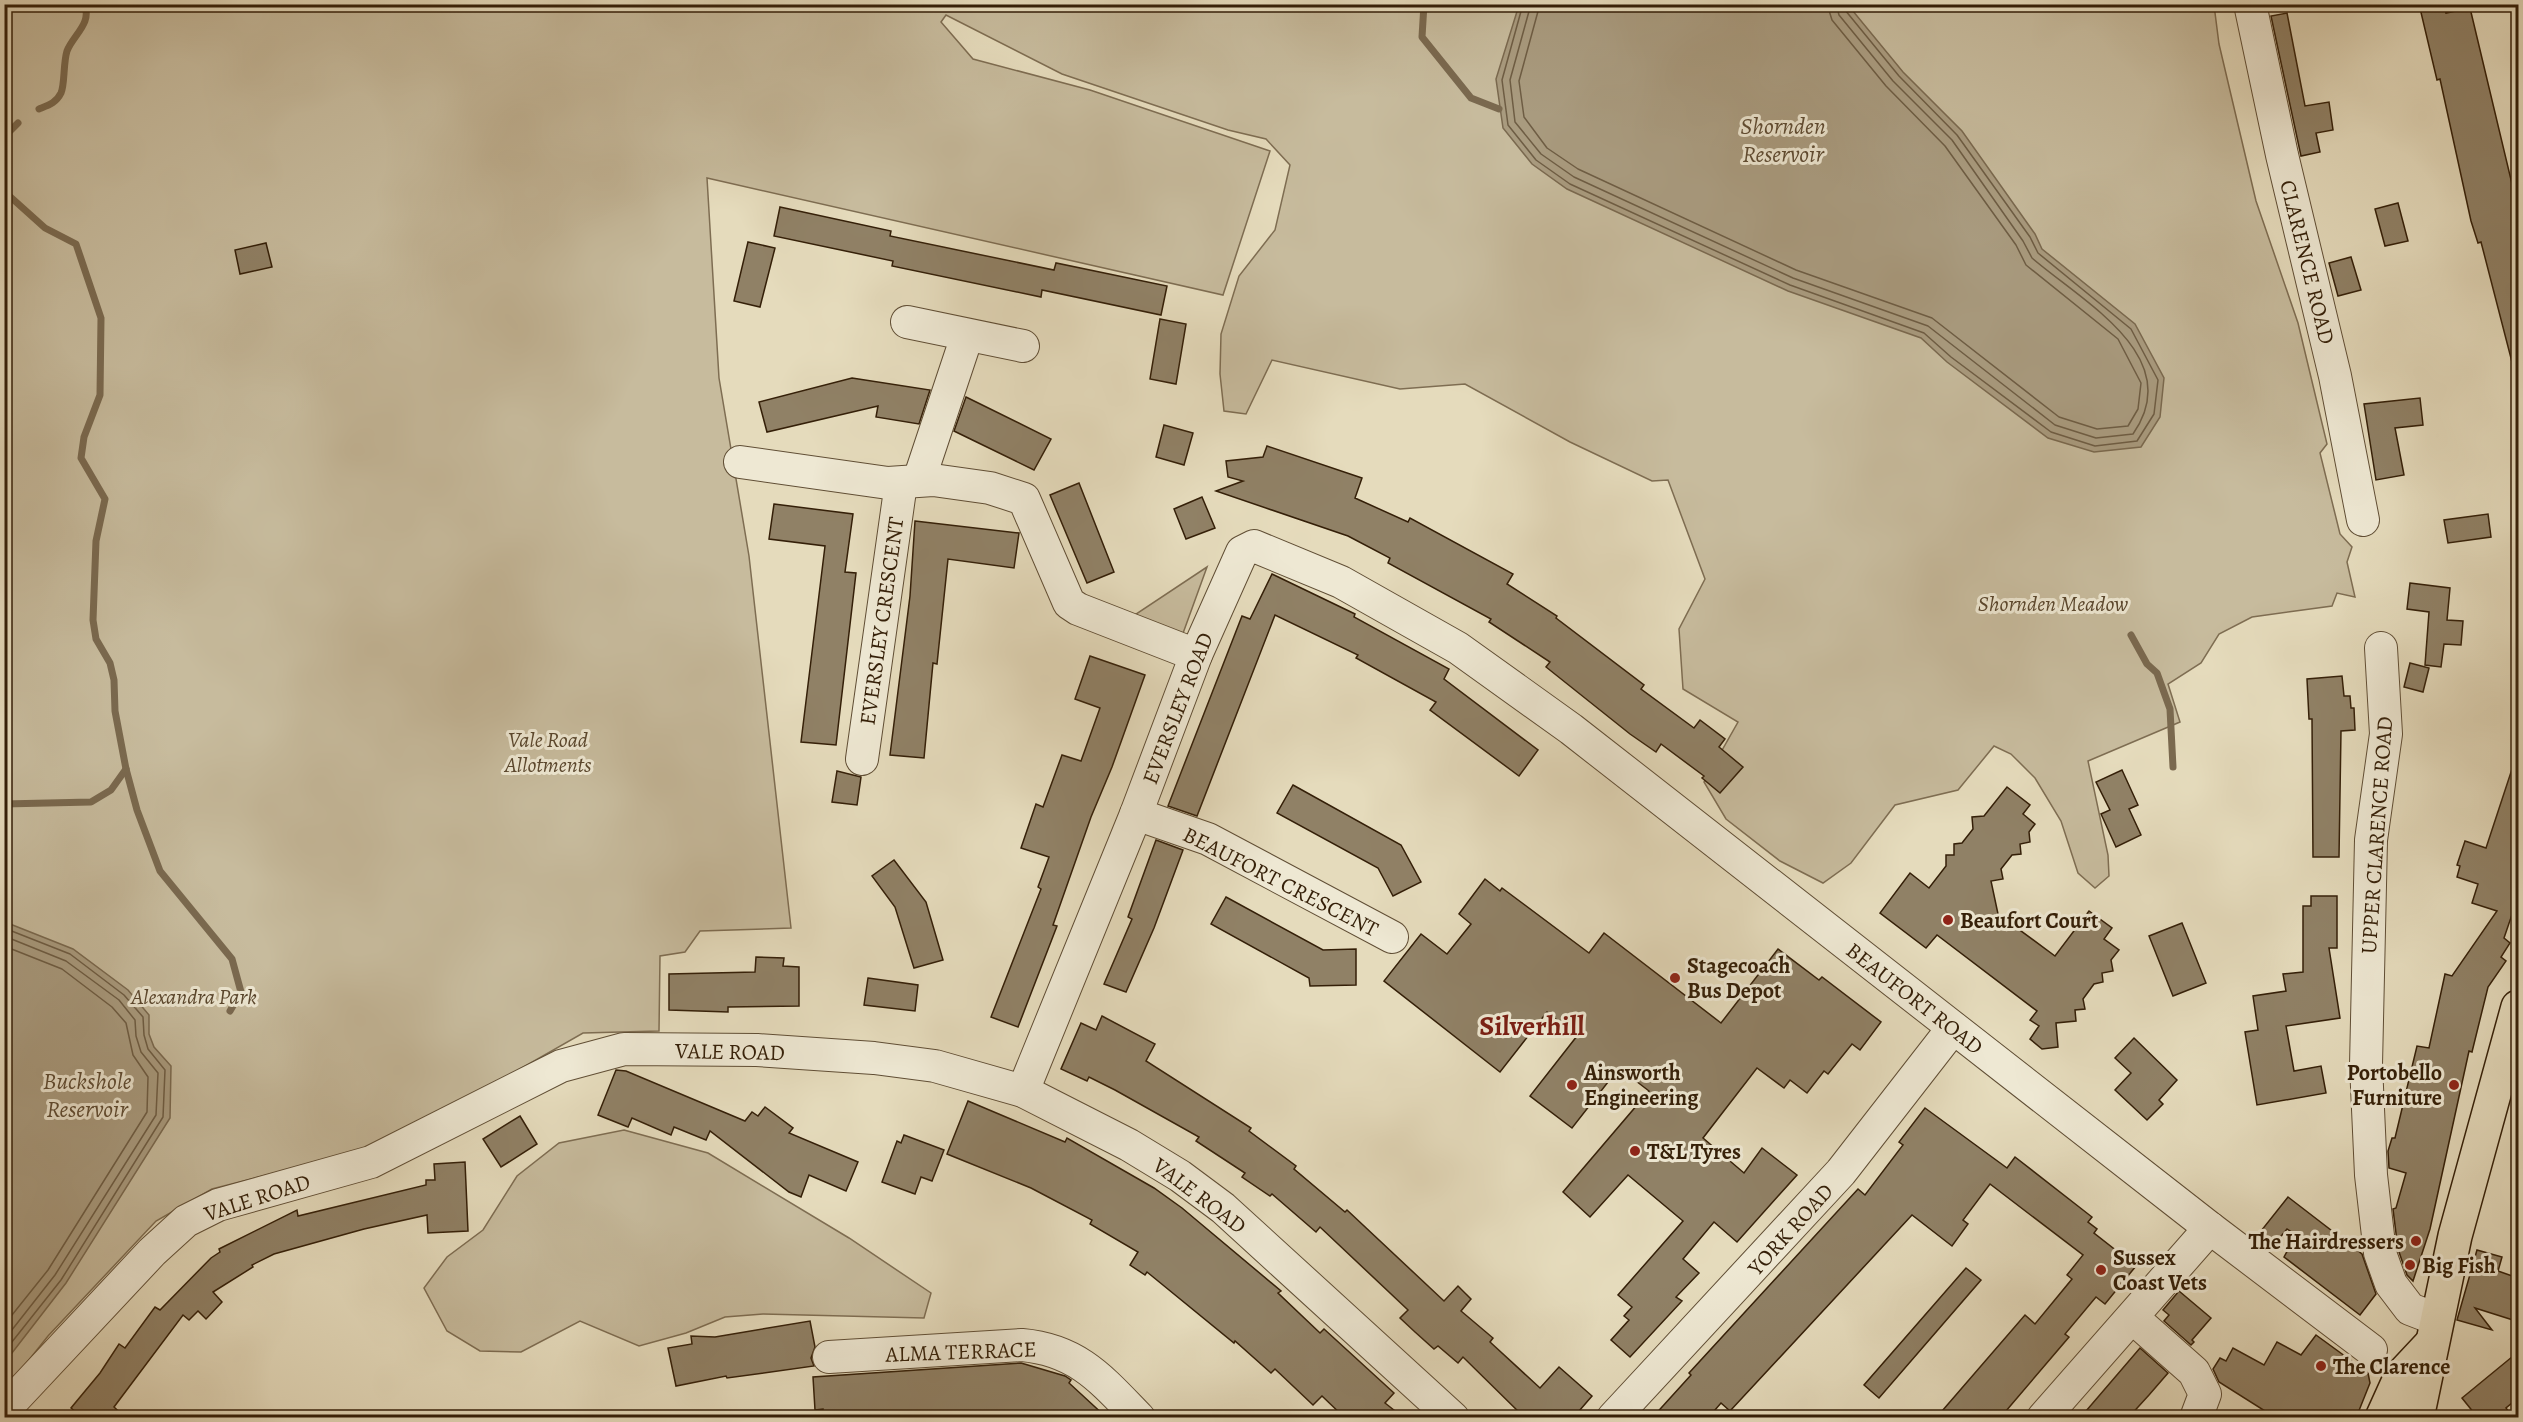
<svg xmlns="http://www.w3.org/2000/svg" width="2523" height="1422" viewBox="0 0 2523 1422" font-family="Alegreya,serif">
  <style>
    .green { fill: #c7bb9d; stroke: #7e6d52; stroke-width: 1.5 }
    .water { fill: #a99b7f; stroke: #7a694f; stroke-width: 1.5 }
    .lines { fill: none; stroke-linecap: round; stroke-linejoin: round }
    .shore { stroke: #6e5d44; stroke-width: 1.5 }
    .stream { stroke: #7a694f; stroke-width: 7 }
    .building { fill: #908166; stroke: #341f08; stroke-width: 1.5 }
    .minor-casing { stroke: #604e35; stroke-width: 34 }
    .highway-casing { stroke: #341f08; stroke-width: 36 }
    .minor { stroke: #eee8d3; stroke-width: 32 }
    .highway { stroke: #e5dbbc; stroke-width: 33 }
    .poi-dot { fill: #8f2418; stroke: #eee8d3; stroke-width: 2 }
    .labels { text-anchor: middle; stroke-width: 6; stroke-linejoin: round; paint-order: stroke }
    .street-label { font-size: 22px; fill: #341f08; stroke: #eee8d3 }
    .park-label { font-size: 22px; font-style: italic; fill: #59462d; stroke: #eee8d3 }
    .poi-label { font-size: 22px; font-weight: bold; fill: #341f08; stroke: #eee8d3; text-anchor: start }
    .water-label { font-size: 24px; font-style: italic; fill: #5d4a32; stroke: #eee8d3 }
    .district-label { font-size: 28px; font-weight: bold; fill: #7a1f14; stroke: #eee8d3 }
  </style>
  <rect width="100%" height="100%" fill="#e5dbbc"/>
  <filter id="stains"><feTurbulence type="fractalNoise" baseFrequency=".00333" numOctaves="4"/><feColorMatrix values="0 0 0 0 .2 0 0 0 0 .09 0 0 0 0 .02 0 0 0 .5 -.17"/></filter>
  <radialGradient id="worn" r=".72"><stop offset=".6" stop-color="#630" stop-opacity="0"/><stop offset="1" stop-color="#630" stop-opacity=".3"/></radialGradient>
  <!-- green -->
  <g class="green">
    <polygon points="5,5 2214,5 2219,44 2256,201 2298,323 2327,444 2320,453 2340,534 2352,547 2347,562 2355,597 2337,593 2332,606 2252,617 2219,634 2201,663 2168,684 2180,722 2088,761 2108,855 2109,876 2095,888 2078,873 2061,821 2035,778 2011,754 1994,746 1958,790 1895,805 1851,863 1823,883 1780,861 1726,819 1704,782 1738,722 1683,689 1679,629 1705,579 1668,480 1652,481 1570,442 1465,384 1400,389 1272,360 1246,414 1224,411 1220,374 1221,334 1239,276 1275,230 1290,165 1266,139 1228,130 1062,74 946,15 941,22 973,59 1090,90 1270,151 1223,295 707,178 719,378 749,556 791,928 700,931 685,952 660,956 659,1031 583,1033 424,1124 360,1151 212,1189 156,1221 48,1336 5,1390"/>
    <polygon points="1207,567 1182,636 1133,616"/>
    <polygon points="624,1130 708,1153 849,1238 931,1293 924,1318 763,1314 725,1317 686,1333 639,1346 580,1321 521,1352 480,1351 447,1331 424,1288 447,1257 483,1230 517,1176 559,1143"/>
  </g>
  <!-- water -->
  <g class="water">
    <polygon points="1519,5 1848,5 1903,72 1962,131 2035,234 2042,249 2135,324 2164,378 2160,417 2141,447 2094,452 2048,438 1947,362 1921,338 1788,291 1567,189 1532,164 1503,128 1496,79"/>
    <polygon points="5,922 73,949 128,990 149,1015 149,1034 154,1047 171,1066 170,1118 66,1283 5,1362"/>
  </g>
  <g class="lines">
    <!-- shore -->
    <g class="shore">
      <polyline points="1523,4 1502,80 1508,125 1536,160 1570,184 1790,285 1924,333 1951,357 2051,432 2095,446 2137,441 2154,414 2158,380 2131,329 2038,253 2030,237 1957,135 1899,76 1845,10 1844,4"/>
      <path d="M1531,4l-21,76 5,42 26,32 33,23 219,101 135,48 127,99 41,13 37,-4c54,-77 -50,-132 -101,-176l-9,-17 -71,-101 -59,-59 -54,-66 -3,-11"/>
      <polyline points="1540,4 1519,81 1524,117 1547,148 1578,169 1796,270 1932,318 2059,417 2097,429 2128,426 2138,409 2141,383 2118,339 2026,265 2016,245 1945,146 1886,86 1832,20 1827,4"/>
      <polyline points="4,928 70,954 124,995 143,1017 144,1035 148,1049 165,1070 163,1117 61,1280 4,1352"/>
      <polyline points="4,936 66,961 119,1000 135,1020 136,1036 141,1052 158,1073 156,1115 55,1275 4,1340"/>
      <polyline points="4,946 62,969 112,1007 126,1023 133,1055 148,1077 147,1112 48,1270 4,1325"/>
    </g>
    <!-- stream -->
    <g class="stream">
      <polyline points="1424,4 1422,37 1471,98 1499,109"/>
      <path d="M39,109c10,-4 17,-6 22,-16 4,-9 2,-29 6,-42 6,-16 26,-28 17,-47"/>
      <polyline points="4,137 18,123"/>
      <polyline points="4,188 6,193 45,228 76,244 101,318 100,395 84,437 81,458 105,499 96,541 93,620 96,639 110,663 114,680 115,711 126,769 137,810 160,871 232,959 241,992 230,1011"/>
      <polyline points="2131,635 2147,664 2157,673 2170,709 2173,767"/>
      <polyline points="4,804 91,802 111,790 126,769"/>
    </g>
  </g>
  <!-- building -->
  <g class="building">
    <polygon points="2419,4 2444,4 2446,13 2470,8 2518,209 2518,366 2513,366 2481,242 2478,243 2471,221 2440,79 2437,80"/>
    <polygon points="2287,13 2305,106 2329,102 2333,130 2316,133 2320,152 2301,156 2271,16"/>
    <polygon points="2398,203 2408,241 2385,246 2375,209"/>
    <polygon points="780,207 891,231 890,236 1054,270 1056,263 1167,286 1161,315 1042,290 1041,297 892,266 893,261 774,236"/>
    <polygon points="748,242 775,248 760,307 734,301"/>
    <polygon points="266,243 272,267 240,274 235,250"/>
    <polygon points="2351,257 2361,290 2338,296 2329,263"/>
    <polygon points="1160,319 1186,324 1176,384 1150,379"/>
    <polygon points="852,378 930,390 919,424 876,417 878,406 767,432 759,402"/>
    <polygon points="966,397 1051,439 1034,470 954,431"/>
    <polygon points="2420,398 2423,425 2395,428 2404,475 2376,480 2364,404"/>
    <polygon points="1164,425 1193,433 1184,465 1156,457"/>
    <polygon points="1267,446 1362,478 1355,498 1408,522 1410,518 1513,574 1507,584 1557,616 1556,618 1644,685 1641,689 1694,728 1700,720 1725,739 1719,747 1743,767 1720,793 1702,778 1704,776 1661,744 1656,752 1630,734 1546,667 1550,662 1489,622 1491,619 1388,563 1390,558 1348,536 1216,491 1243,481 1228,477 1226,461 1263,457"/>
    <polygon points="1079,483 1114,572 1087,583 1050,495"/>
    <polygon points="1202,497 1215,528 1186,539 1174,509"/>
    <polygon points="774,504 853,514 845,572 856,573 836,745 801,742 825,546 769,539"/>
    <polygon points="2488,514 2491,537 2448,543 2444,520"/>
    <polygon points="915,521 1019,533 1014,568 948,559 937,664 933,663 924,758 890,755 910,596"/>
    <polygon points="1272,574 1355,614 1354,617 1449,669 1444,679 1538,750 1519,776 1430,710 1436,702 1356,658 1358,655 1275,615 1197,816 1168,806 1242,616 1250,619"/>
    <polygon points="2410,583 2450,588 2447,620 2463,621 2461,645 2444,644 2441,667 2425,665 2429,612 2407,609"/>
    <polygon points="1090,656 1145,675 1112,767 1091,817 1053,925 1057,926 1018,1027 991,1017 1041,889 1038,887 1049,857 1021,848 1036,804 1043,807 1062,755 1081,761 1100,708 1075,699"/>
    <polygon points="2410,663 2429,668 2423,692 2404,687"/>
    <polygon points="2342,676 2344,696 2350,696 2351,708 2354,708 2355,730 2341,731 2339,857 2313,857 2312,719 2309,719 2307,679"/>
    <polygon points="2515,760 2518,761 2518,897 2504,938 2510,943 2501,957 2506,961 2488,987 2472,1052 2469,1051 2430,1229 2413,1281 2407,1275 2398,1249 2393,1209 2396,1208 2406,1173 2389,1168 2388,1151 2392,1138 2395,1138 2417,1046 2429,1048 2445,974 2452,976 2497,911 2472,903 2478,884 2457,877 2460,866 2457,865 2465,841 2486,848"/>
    <polygon points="2122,770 2138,805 2129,809 2141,835 2116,847 2101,814 2110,810 2096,782"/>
    <polygon points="837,771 861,777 857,805 832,802"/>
    <polygon points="1293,785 1401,845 1421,882 1393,896 1378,868 1277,813"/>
    <polygon points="2007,787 2030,805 2023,814 2035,824 2029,832 2030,842 2020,844 2021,854 2012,855 2001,869 2003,879 1991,881 1998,914 2055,956 2089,911 2112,928 2104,939 2119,950 2111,960 2113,971 2102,973 2103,982 2094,984 2083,999 2085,1009 2075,1010 2076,1021 2056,1023 2058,1047 2042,1049 2030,1039 2039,1026 2030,1020 2037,1011 1937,935 1926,948 1880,913 1910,873 1929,888 1946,866 1946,855 1954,855 1954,844 1962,843 1973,829 1972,817 1984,816"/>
    <polygon points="1156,840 1183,850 1154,928 1126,992 1104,984 1132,919 1128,917"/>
    <polygon points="894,860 926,902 943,960 914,968 895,907 872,876"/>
    <polygon points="1485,879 1500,891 1502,888 1589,953 1604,933 1721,1023 1778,949 1819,980 1822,977 1881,1022 1860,1050 1852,1044 1828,1074 1824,1071 1807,1093 1790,1080 1784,1088 1757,1068 1703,1138 1744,1173 1762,1148 1797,1175 1737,1242 1714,1222 1683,1259 1699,1273 1676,1297 1682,1301 1630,1357 1611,1340 1629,1320 1624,1316 1632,1307 1618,1295 1683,1221 1628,1175 1590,1217 1563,1192 1649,1091 1619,1068 1572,1128 1530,1096 1577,1036 1547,1012 1500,1072 1384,981 1421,934 1447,954 1471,924 1459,914"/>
    <polygon points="2311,896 2337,896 2337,948 2329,948 2340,1018 2286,1026 2294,1071 2321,1066 2326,1093 2257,1105 2245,1032 2258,1030 2253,996 2286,991 2283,974 2303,972 2303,906 2311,906"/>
    <polygon points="1226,897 1323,950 1356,949 1356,985 1310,986 1309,978 1211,924"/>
    <polygon points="2182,923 2206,983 2173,996 2149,936"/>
    <polygon points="756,957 784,958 783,966 799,967 799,1006 728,1007 728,1012 669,1010 669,974 755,972"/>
    <polygon points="868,978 918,985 915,1011 864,1005"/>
    <polygon points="1102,1016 1155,1044 1146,1061 1251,1128 1249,1131 1296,1166 1294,1169 1345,1212 1347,1210 1444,1301 1458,1286 1471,1299 1461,1311 1493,1338 1490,1342 1540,1388 1559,1367 1592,1396 1573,1418 1525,1418 1463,1357 1458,1363 1438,1346 1434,1349 1415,1332 1400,1318 1408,1310 1320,1227 1316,1232 1272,1194 1270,1196 1242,1177 1245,1173 1196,1141 1199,1137 1115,1090 1089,1077 1087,1081 1061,1069 1081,1023 1096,1030"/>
    <polygon points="2134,1038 2177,1080 2159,1100 2163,1104 2147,1120 2115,1090 2131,1073 2115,1058"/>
    <polygon points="616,1070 626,1071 745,1121 752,1112 758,1116 765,1107 793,1128 789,1133 858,1162 846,1191 809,1175 801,1197 789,1192 710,1131 706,1140 674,1127 671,1135 632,1118 628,1127 598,1115"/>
    <polygon points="968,1101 1065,1142 1067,1138 1154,1188 1182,1208 1281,1291 1278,1293 1320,1333 1324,1329 1394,1393 1385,1403 1404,1418 1345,1418 1322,1396 1313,1405 1275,1369 1271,1373 1235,1341 1234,1343 1147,1272 1145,1275 1130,1265 1138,1252 1090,1224 1092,1220 1031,1188 947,1154"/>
    <polygon points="1925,1108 2007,1168 2015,1157 2092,1217 2088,1222 2097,1229 2094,1233 2136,1266 2105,1304 2096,1297 2065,1334 2069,1337 2000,1418 1936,1418 2025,1315 2035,1324 2072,1279 2067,1275 2083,1255 1990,1184 1963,1220 1968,1224 1952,1246 1912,1215 1730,1411 1721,1403 1708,1418 1652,1418 1691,1375 1689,1373 1858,1189 1865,1195 1903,1145 1899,1142"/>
    <polygon points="520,1116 537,1144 501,1167 483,1139"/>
    <polygon points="904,1135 944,1150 932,1181 921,1177 915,1194 882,1182 897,1141 901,1143"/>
    <polygon points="465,1162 468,1231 428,1233 427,1215 364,1229 274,1254 252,1265 253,1267 213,1292 222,1302 206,1319 198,1311 189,1320 183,1315 114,1407 126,1418 83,1418 71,1408 100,1373 119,1344 125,1348 155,1307 160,1310 211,1258 220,1252 219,1249 297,1210 298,1216 426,1185 426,1180 435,1180 434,1164"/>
    <polygon points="2288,1197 2362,1254 2376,1294 2360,1315 2284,1257 2296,1235 2287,1229 2272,1247 2257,1236"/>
    <polygon points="2477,1250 2502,1257 2498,1271 2518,1278 2518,1301 2513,1320 2475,1308 2492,1330 2457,1320"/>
    <polygon points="1966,1268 1981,1280 1879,1398 1864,1385"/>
    <polygon points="2179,1291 2211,1318 2192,1340 2194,1342 2191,1345 2164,1321 2169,1315 2163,1310"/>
    <polygon points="810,1321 815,1347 811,1358 814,1366 727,1378 726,1376 676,1386 668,1348 692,1344 691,1336 715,1337"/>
    <polygon points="2316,1335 2368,1373 2370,1383 2356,1418 2276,1418 2219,1382 2213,1369 2220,1358 2226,1361 2233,1348 2264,1365 2277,1342 2301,1355"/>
    <polygon points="2140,1348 2168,1373 2149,1395 2128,1418 2080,1418"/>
    <polygon points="2518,1352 2518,1398 2506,1408 2513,1418 2478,1418 2462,1398"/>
    <polygon points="1021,1363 1065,1376 1071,1380 1069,1383 1107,1418 1033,1418 1017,1412 946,1418 823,1418 823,1409 815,1410 813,1377"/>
  </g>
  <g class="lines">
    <defs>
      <g id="minor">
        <polyline points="2250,4 2282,155 2335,376 2363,520"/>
        <polyline points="907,322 1023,346"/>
        <polyline points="740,462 888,483 933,480 990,488 1024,499 1069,603 1078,609 1196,655"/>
        <polyline points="919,480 967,336"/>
        <polyline points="2381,648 2386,734 2371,840 2366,1065 2371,1175 2380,1253 2391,1284 2410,1309 2436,1319"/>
        <polyline points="862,759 901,483"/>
        <polyline points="1136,814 1208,839 1392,937"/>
        <polyline points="1023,1091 1136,814 1196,655 1242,552 1254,546 1341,582 1458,648 1571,729 2210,1228 2371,1350"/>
        <polyline points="2133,1318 2194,1372 2205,1394 2196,1418"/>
        <path d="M829,1357l193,-12c56,5 80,35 117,73"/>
        <polyline points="4,1410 152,1252 186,1221 218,1205 371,1162 561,1066 624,1049 757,1050 874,1058 935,1066 1023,1091 1129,1145 1180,1176 1223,1208 1453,1418"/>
        <polyline points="1613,1418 1841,1172 1953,1028"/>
        <polyline points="2043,1418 2210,1228"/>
      </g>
      <g id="highway">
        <polyline points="2382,1418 2401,1376 2430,1345"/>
        <polyline points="2417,1418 2455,1236 2518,1007"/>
      </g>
    </defs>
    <!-- minor casing -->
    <use href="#minor" class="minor-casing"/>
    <!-- highway casing -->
    <use href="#highway" class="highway-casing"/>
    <!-- minor -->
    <use href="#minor" class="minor"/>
    <!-- highway -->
    <use href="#highway" class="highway"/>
  </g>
  <!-- markers -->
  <g class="poi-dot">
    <circle cx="1948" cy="920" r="6"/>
    <circle cx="1675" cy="978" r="6"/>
    <circle cx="1572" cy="1085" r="6"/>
    <circle cx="2454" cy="1085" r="6"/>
    <circle cx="1635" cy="1151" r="6"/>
    <circle cx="2416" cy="1241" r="6"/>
    <circle cx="2410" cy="1265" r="6"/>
    <circle cx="2101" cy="1270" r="6"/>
    <circle cx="2321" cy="1366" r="6"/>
  </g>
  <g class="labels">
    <!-- street labels -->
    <g class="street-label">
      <text transform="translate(2308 262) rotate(76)" y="8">CLARENCE ROAD</text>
      <text transform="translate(881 621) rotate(-82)" y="8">EVERSLEY CRESCENT</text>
      <text transform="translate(1177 708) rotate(-69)" y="8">EVERSLEY ROAD</text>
      <text transform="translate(2376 835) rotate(-86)" y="8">UPPER CLARENCE ROAD</text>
      <text transform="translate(1281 881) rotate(27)" y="8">BEAUFORT CRESCENT</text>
      <text transform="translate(1915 998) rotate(38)" y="8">BEAUFORT ROAD</text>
      <text transform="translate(730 1051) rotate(1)" y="8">VALE ROAD</text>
      <text transform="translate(1200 1195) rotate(37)" y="8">VALE ROAD</text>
      <text transform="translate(257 1197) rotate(-18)" y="8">VALE ROAD</text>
      <text transform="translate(1790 1229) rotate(-48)" y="8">YORK ROAD</text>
      <text transform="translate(961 1351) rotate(-2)" y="8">ALMA TERRACE</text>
    </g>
    <!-- park labels -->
    <g class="park-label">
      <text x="2053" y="611">Shornden Meadow</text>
      <text x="548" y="747">Vale Road<tspan x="548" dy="25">Allotments</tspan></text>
      <text x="194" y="1004">Alexandra Park</text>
    </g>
    <!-- poi labels -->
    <g class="poi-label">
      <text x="1960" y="928">Beaufort Court</text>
      <text x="1687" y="973">Stagecoach<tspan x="1687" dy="25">Bus Depot</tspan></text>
      <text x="1584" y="1080">Ainsworth<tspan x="1584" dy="25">Engineering</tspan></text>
      <text x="2442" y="1080" text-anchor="end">Portobello<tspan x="2442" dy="25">Furniture</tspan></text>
      <text x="1647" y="1159">T&amp;L Tyres</text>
      <text x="2404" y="1249" text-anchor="end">The Hairdressers</text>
      <text x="2113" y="1265">Sussex<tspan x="2113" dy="25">Coast Vets</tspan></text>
      <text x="2422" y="1273">Big Fish</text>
      <text x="2333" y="1374">The Clarence</text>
    </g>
    <!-- water labels -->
    <g class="water-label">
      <text x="1783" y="134">Shornden<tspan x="1783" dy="28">Reservoir</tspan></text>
      <text x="87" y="1089">Buckshole<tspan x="87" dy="28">Reservoir</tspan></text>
    </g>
    <!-- district labels -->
    <g class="district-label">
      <text x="1532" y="1035">Silverhill</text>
    </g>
  </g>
  <!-- margin -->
  <rect width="2523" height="1422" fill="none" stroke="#e5dbbc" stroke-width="24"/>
  <rect x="6" y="6" width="2511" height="1410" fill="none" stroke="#341f08" stroke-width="3"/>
  <rect x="12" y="12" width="2499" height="1398" fill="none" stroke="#341f08" stroke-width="1.5"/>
  <rect width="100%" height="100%" filter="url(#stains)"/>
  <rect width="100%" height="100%" fill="url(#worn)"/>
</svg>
